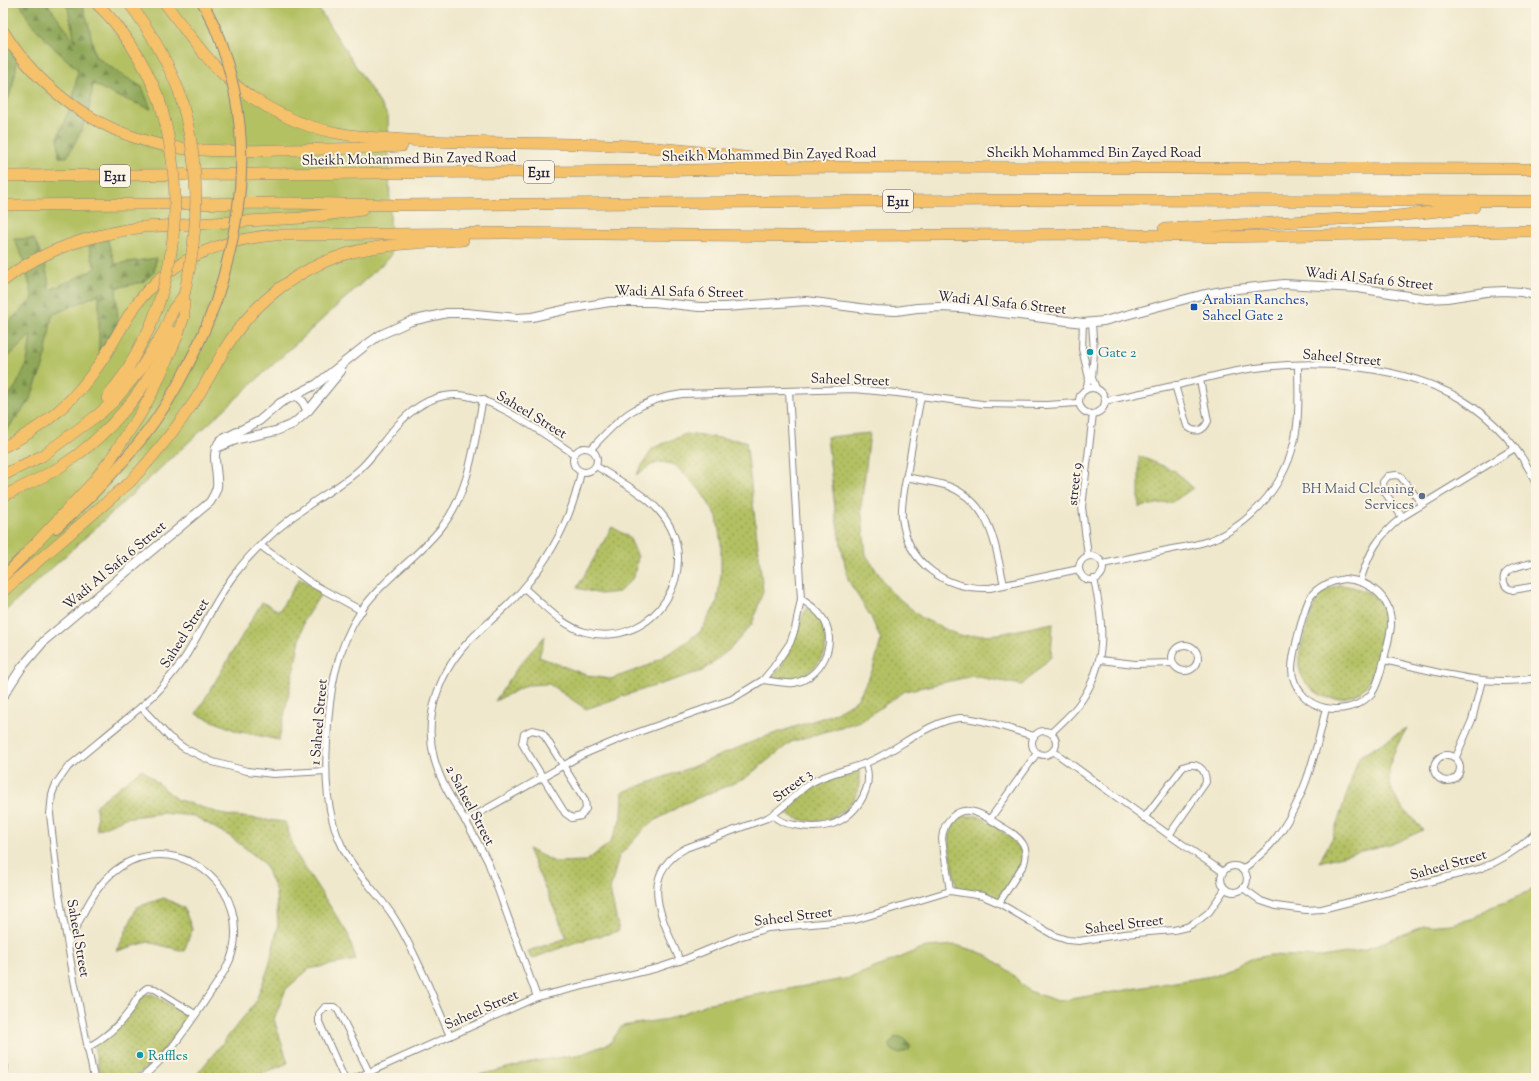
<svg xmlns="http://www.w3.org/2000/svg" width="1539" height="1081" viewBox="0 0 1539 1081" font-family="'Sorts Mill Goudy',serif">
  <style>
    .green { fill: #b4c163; stroke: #6b724f }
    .forest { fill: url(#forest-firs); stroke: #58644a }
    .park { fill: url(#park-dots); stroke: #6b724f }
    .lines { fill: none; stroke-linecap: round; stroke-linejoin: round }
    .minor-casing { stroke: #888584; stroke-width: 8 }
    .tertiary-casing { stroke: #888584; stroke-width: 10 }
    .primary-casing { stroke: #888584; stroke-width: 12 }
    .motorway-casing { stroke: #888584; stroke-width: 12 }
    .minor { stroke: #fff; stroke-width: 6 }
    .tertiary { stroke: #fff; stroke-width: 8 }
    .primary { stroke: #f5c16b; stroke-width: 10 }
    .motorway { stroke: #f5c16b; stroke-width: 11 }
    .primary-bridge-casing { stroke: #888584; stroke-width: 12; stroke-linecap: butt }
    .motorway-bridge-casing { stroke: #888584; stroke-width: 12; stroke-linecap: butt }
    .primary-bridge { stroke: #f5c16b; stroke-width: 10 }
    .motorway-bridge { stroke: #f5c16b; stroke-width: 11 }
    .transit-dot { fill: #1a4fb4; stroke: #fcf5e5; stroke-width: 1.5 }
    .culture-dot { fill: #0f9aa8; stroke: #fcf5e5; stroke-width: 1.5 }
    .service-dot { fill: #5c6f8a; stroke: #fcf5e5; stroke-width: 1.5 }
    .labels { text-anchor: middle; stroke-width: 4; stroke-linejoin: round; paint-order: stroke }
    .shield { fill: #fcf5e5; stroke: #63616e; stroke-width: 1 }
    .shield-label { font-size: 13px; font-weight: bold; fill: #22223b }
    .street-label { font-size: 14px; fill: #22223b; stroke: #fcf5e5 }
    .transit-label { font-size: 14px; fill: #164399; stroke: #fcf5e5; text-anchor: start }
    .culture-label { font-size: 14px; fill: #0d838f; stroke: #fcf5e5; text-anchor: start }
    .service-label { font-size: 14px; fill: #4e5e75; stroke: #fcf5e5; text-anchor: end }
  </style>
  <defs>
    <pattern id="forest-firs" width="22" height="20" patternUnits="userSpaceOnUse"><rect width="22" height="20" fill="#8fa759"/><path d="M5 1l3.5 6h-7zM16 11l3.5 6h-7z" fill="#74884b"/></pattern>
    <pattern id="park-dots" width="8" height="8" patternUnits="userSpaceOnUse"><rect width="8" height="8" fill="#b4c163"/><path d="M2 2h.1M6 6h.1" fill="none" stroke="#929c53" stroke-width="1.8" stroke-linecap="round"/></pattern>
  </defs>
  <rect width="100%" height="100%" fill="#fcf5e5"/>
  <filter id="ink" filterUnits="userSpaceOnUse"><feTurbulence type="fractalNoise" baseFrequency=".025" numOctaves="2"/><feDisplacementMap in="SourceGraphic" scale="8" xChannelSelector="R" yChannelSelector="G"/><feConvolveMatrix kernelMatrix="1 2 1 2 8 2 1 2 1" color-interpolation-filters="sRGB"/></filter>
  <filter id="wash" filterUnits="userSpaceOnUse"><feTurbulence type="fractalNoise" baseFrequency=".012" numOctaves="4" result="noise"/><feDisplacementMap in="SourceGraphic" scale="16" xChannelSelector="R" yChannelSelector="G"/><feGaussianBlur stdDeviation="0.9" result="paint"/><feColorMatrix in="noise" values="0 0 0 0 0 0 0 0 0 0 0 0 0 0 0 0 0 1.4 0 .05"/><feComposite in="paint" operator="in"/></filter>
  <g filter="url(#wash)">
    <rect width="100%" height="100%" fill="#efe8cc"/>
    <!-- green -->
    <g class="green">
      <polygon points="3,3 315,3 388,116 391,256 3,613"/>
      <polygon points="1536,888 1536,1078 473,1078 479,1075 531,1062 582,1054 610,1043 622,1026 668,1019 710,1003 850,978 926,947 956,945 985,954 1009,971 1029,991 1058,1001 1212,976 1251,959 1270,955 1322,957 1364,950 1424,926 1451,924 1471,919 1491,907 1506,902"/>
    </g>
    <!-- forest -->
    <g class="forest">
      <polygon points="20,3 47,3 75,41 68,9 65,3 82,3 89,26 95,56 119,73 142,87 151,109 117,96 93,84 89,110 81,131 67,157 59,157 58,136 73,100 78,70 54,48 30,22"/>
      <path d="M3,26c4,6 10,14 13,21 5,11 -6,53 -13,63z"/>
      <polygon points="107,238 115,264 156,258 154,272 143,282 116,288 118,322 99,353 99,294 52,315 44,364 29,401 3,435 3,404 16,386 27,363 31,335 3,362 3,327 33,299 23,258 14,239 34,239 45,263 50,290 95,269 88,243"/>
      <path d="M895,1037c8,-1 12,3 16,9l-2,4 -10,4 -8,-5 -1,-4z"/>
    </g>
    <!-- park -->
    <g class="park">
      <polygon points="870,433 861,507 866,555 890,591 922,618 960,636 999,634 1053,623 1051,657 1022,685 973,676 905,691 861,721 791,742 744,779 683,804 648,825 619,856 610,890 619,931 576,942 531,959 528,951 567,938 528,849 555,862 586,861 610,843 622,817 623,792 692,767 764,737 831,715 857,700 873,669 881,640 871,617 848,580 836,518 827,437"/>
      <polygon points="686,434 746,441 763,591 752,624 731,648 702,671 629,694 586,709 549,684 527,685 495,701 520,664 545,636 539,657 589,676 611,679 647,666 676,649 700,632 717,603 721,573 721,544 717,517 700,490 675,465 662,462 651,465 636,475 653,448"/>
      <polygon points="1139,456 1175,471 1193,488 1174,501 1139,507"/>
      <polygon points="612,527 629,537 638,557 634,577 619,592 600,594 577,588"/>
      <polygon points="300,578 322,592 304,620 279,740 237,731 196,714 262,602 279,611"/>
      <path d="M1338,585c18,1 44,8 47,30 1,10 -4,24 -6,33 -3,13 -5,30 -15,40 -8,9 -22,11 -33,10 -7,0 -14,-5 -19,-9 -20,-18 -13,-36 -6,-59 4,-10 7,-21 11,-32l5,-6z"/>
      <polygon points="806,608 820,618 826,635 825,653 816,666 801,678 784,680 771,677 782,666"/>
      <path d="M1407,728c-13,22 -26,44 -12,69 6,11 20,23 28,33l-26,12 -78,20 13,-23 27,-82z"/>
      <polygon points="142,769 176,799 225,815 285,822 296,854 348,934 356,960 309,969 286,989 274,1019 288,1063 252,1078 194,1078 255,1003 269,966 278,926 276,892 264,863 231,837 194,816 162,813 125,818 97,830 96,805"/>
      <path d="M859,769c0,5 0,11 0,16 -3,22 -27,37 -48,36 -10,0 -20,-5 -29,-9l32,-28 21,-9z"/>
      <path d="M962,816h15l17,9 25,19 3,8v9l-20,40 -21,-9 -24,-2c-2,-15 -13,-52 -4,-65 2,-3 6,-6 9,-9z"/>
      <polygon points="164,898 184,908 192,929 184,951 148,942 117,951 137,907"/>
      <path d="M152,994l36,22c-14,18 -35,53 -56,61 -7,3 -24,1 -31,1l-7,-32 48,-50z"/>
    </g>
  </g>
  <g filter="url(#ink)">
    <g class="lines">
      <defs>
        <g id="minor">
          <polyline points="1083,323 1082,349 1089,378 1086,389"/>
          <polyline points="1092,323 1094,352 1092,378 1096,388"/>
          <path d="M1175,385l12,41c8,8 17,5 21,-5l-8,-41"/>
          <circle cx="1092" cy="401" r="13"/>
          <path d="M921,397c-5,24 -9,48 -13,72 -3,16 -7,32 -6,48 5,47 44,73 88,71l89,-19"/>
          <path d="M1105,401c26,-6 51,-11 77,-17 24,-6 49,-13 74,-16 64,-9 148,-2 205,31 32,19 61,51 75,85"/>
          <circle cx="585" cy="460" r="12"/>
          <path d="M591,449c29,-32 47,-49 91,-55l172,-5 43,4 85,11 64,1 32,-2"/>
          <path d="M906,477c14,3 29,5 42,9 44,17 47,60 56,99"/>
          <polyline points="1402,517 1384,491 1383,482 1388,476 1396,475 1400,476 1422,504"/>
          <polyline points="261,546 311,583 362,611"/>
          <circle cx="1091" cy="568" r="12"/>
          <polyline points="1088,556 1082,507 1093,414"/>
          <path d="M1536,562c-10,3 -36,5 -32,20 1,5 4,7 9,8l23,-4"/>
          <path d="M1103,564c23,-5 46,-10 69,-15 12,-2 24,-4 36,-8 45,-16 81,-61 88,-109 4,-21 2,-45 2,-67"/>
          <path d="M1345,579c26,2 47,19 46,47 -1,10 -4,20 -6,29 -3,12 -6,28 -13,38 -17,20 -53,22 -70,1 -6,-7 -10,-16 -10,-25 0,-13 12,-62 19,-73 8,-11 21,-15 34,-17z"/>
          <path d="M1360,581c10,-30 17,-44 42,-64l113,-69"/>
          <path d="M524,588c19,16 38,38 61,44 70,19 122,-66 75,-120 -15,-18 -44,-33 -64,-46"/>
          <circle cx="1185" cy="658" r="13"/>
          <polyline points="1100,660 1135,664 1173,663"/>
          <path d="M1384,660c50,11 101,28 152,18"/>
          <path d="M763,680c10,1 21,4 31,3 27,-5 44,-39 30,-63 -6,-10 -14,-15 -23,-21"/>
          <polyline points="141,707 169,737 184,748 213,762 247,771 273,774 326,771"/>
          <polygon points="532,730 541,732 544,735 585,800 586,809 581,816 572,818 565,813 524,747 522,743 524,734"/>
          <circle cx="1044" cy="743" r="12"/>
          <path d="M1051,733c9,-9 20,-18 28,-29 29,-40 25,-79 15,-125"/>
          <polyline points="1053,751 1169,835 1223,872"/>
          <circle cx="1447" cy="768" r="13"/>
          <polyline points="1456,757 1472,720 1482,680"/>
          <path d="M773,815c6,7 13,9 22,10 10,2 23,3 34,0 25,-6 47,-37 36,-62"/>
          <path d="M1144,818l39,-51c13,-6 23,1 23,15l-37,53"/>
          <polyline points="990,819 1037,753"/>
          <polyline points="465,821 582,755 622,738 718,704 732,699 763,680 773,668 790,643 795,629 801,599 789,391"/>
          <circle cx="1234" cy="879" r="13"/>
          <path d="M1242,870c10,-8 22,-17 30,-27 32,-39 43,-87 54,-135"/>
          <path d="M1243,888l18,13 15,5 30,4 16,-1 157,-40c23,-8 40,-20 57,-37"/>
          <path d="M950,891l-8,-52c1,-16 14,-33 32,-27 9,2 17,8 25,13 8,5 19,10 24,19 4,6 3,13 1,20l-25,39"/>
          <path d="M68,944c12,-23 23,-52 43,-70 49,-44 126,-6 124,60 0,9 -2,18 -5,26 -7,16 -18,30 -27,44 -18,26 -36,54 -62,74"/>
          <path d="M680,961c-16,-40 -45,-85 6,-113l81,-30c16,-8 27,-24 42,-34 21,-13 45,-14 66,-25 26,-12 55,-38 85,-41 18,-1 55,13 74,18"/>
          <path d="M537,997l-49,-135c-7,-14 -15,-28 -23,-42 -13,-20 -25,-39 -31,-62 -11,-43 6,-88 37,-119 17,-17 36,-31 52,-50 30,-35 49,-72 58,-117"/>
          <path d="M450,1036c-17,-39 -33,-81 -55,-117 -16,-26 -40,-45 -53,-73 -16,-32 -17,-70 -15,-105 2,-46 8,-91 34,-130 22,-32 56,-53 80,-83 29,-36 33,-85 42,-129"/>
          <path d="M87,1048c16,-9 30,-20 41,-35 6,-8 10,-20 19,-25l8,1 40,25"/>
          <path d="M94,1078l-20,-98 -15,-86 -9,-80 2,-20 4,-10 12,-17c19,-15 37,-31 56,-46 12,-10 25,-20 36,-32 9,-11 19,-22 27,-35 16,-26 29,-55 47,-79 21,-28 50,-53 78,-72 17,-12 35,-21 50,-36 19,-19 31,-42 53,-58 12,-9 26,-14 41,-14 37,0 87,39 118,59"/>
          <polyline points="344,1078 319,1022 319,1014 325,1007 334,1007 338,1010 369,1072"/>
          <polyline points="356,1078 537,997 658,968 688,958 739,937 768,928 855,920 950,891 983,896 999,903 1055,936 1067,940 1079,941 1124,934 1174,930 1187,927 1199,920 1209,912 1225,889"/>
        </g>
        <g id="tertiary">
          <polyline points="296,395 303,402 308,411"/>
          <polyline points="216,448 238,439 276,431 293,424 308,411 341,371"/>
          <path d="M3,696l19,-29 23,-27 165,-138c3,-5 6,-10 7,-15 2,-16 -8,-34 4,-47l38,-19 21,-18 37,-19 49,-39 14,-10 31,-14 36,-8h19l51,5 15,-1 36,-8 42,-7h44l45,5h26l81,-6 69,9 21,1 21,-3 22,-1 23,1 121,15 21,-2 97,-26 27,-5 56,-6 74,4 69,11 20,-1 39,-6 18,-1 17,1 15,3"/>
          <polyline points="3,1065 4,1078"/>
        </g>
        <g id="primary">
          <polyline points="203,3 214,25"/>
          <path d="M56,528c53,-46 101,-99 132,-163 11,-21 20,-42 28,-64"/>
          <polyline points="3,577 30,550"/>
        </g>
        <g id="motorway">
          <path d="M96,3c29,27 48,59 63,96"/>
          <path d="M129,3c21,27 37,56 50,88"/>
          <path d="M165,3c36,49 61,85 118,112 35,18 72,22 111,24 61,5 123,3 185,5 68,1 136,9 204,18"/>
          <path d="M3,31c38,62 103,107 176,117 34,4 68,3 102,2 41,-1 81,-1 121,-4"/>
          <polyline points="3,176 649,171 817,167 1536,169"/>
          <polyline points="3,205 287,203 397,205 1010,200 1536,201"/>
          <polyline points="1164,229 1396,216 1474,207"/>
          <path d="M3,281c41,-33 89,-46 140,-54l158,-9 61,-8"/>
          <polyline points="107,398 126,372 150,327"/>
          <path d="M3,447c41,-19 75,-50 99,-87 16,-24 27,-50 47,-71 34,-35 78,-50 126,-54l228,-2 287,3 312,-2 116,3 318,-6"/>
          <polyline points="3,475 42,456 99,414 114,401 140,370 164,331 173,310 184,295"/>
          <path d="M3,496c19,-9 39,-18 57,-29 50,-32 90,-80 111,-135"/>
          <polyline points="24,556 93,482 110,460 141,413 154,389 177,337 184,316 184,295"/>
          <path d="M3,591l127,-109c24,-26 46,-53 66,-83 11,-17 20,-35 30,-52 28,-45 72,-79 123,-94 37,-10 77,-10 114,-13"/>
        </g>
      </defs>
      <!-- minor casing -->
      <use href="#minor" class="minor-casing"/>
      <!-- tertiary casing -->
      <use href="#tertiary" class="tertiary-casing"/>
      <!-- primary casing -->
      <use href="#primary" class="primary-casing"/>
      <!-- motorway casing -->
      <use href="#motorway" class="motorway-casing"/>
      <!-- minor -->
      <use href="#minor" class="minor"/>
      <!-- tertiary -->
      <use href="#tertiary" class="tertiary"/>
      <!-- primary -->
      <use href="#primary" class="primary"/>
      <!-- motorway -->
      <use href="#motorway" class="motorway"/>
      <defs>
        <path id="primary-bridge" d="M214,25c39,96 33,179 2,276"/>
        <g id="motorway-bridge">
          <path d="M179,91c21,70 22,133 5,204"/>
          <path d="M150,327c31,-76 32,-150 9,-228"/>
        </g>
      </defs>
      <!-- primary-bridge casing -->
      <use href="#primary-bridge" class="primary-bridge-casing"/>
      <!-- motorway-bridge casing -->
      <use href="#motorway-bridge" class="motorway-bridge-casing"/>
      <!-- primary-bridge -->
      <use href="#primary-bridge" class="primary-bridge"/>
      <!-- motorway-bridge -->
      <use href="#motorway-bridge" class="motorway-bridge"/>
    </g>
  </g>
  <!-- markers -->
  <rect class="transit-dot" x="1190" y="303" width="8" height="8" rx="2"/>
  <g class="culture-dot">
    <circle cx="1090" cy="352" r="4"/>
    <circle cx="140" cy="1055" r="4"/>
  </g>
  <circle class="service-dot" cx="1422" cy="496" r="4"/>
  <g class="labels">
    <!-- shield labels -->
    <g class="shield">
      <rect x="524" y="161" width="30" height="22" rx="3"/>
      <rect x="100" y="165" width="30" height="22" rx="3"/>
      <rect x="883" y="190" width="30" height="22" rx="3"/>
    </g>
    <g class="shield-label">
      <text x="539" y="177">E311</text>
      <text x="115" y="181">E311</text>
      <text x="898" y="206">E311</text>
    </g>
    <!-- street labels -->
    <g class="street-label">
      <text x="1094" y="157">Sheikh Mohammed Bin Zayed Road</text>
      <text transform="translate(769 154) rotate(-1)" y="5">Sheikh Mohammed Bin Zayed Road</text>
      <text transform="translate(409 158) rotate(-1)" y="5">Sheikh Mohammed Bin Zayed Road</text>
      <text transform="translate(1369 278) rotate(6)" y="5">Wadi Al Safa 6 Street</text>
      <text transform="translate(679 291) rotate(1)" y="5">Wadi Al Safa 6 Street</text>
      <text transform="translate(1002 302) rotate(6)" y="5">Wadi Al Safa 6 Street</text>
      <text transform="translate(1342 357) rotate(5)" y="5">Saheel Street</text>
      <text transform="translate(850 379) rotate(2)" y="5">Saheel Street</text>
      <text transform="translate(532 414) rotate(31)" y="5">Saheel Street</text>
      <text transform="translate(1074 484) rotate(-84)" y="5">street 9</text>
      <text transform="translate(114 565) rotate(-40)" y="5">Wadi Al Safa 6 Street</text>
      <text transform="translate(184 633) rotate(-58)" y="5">Saheel Street</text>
      <text transform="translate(318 722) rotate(-85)" y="5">1 Saheel Street</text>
      <text transform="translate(792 785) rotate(-37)" y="5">Street 3</text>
      <text transform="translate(471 805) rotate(62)" y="5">2 Saheel Street</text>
      <text transform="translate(1448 864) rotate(-16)" y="5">Saheel Street</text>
      <text transform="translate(793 916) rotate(-7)" y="5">Saheel Street</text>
      <text transform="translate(1124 924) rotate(-7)" y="5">Saheel Street</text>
      <text transform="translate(79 938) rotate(80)" y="5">Saheel Street</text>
      <text transform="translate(481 1009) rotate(-24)" y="5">Saheel Street</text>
    </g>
    <!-- transit labels -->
    <g class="transit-label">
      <text x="1202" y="304">Arabian Ranches,<tspan x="1202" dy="16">Saheel Gate 2</tspan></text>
    </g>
    <!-- culture labels -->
    <g class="culture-label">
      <text x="1098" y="357">Gate 2</text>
      <text x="148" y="1060">Raffles</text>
    </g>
    <!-- service labels -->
    <g class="service-label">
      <text x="1414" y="493">BH Maid Cleaning<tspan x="1414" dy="16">Services</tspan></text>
    </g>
  </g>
  <!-- margin -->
  <rect width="1539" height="1081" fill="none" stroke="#fcf5e5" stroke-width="16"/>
</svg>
